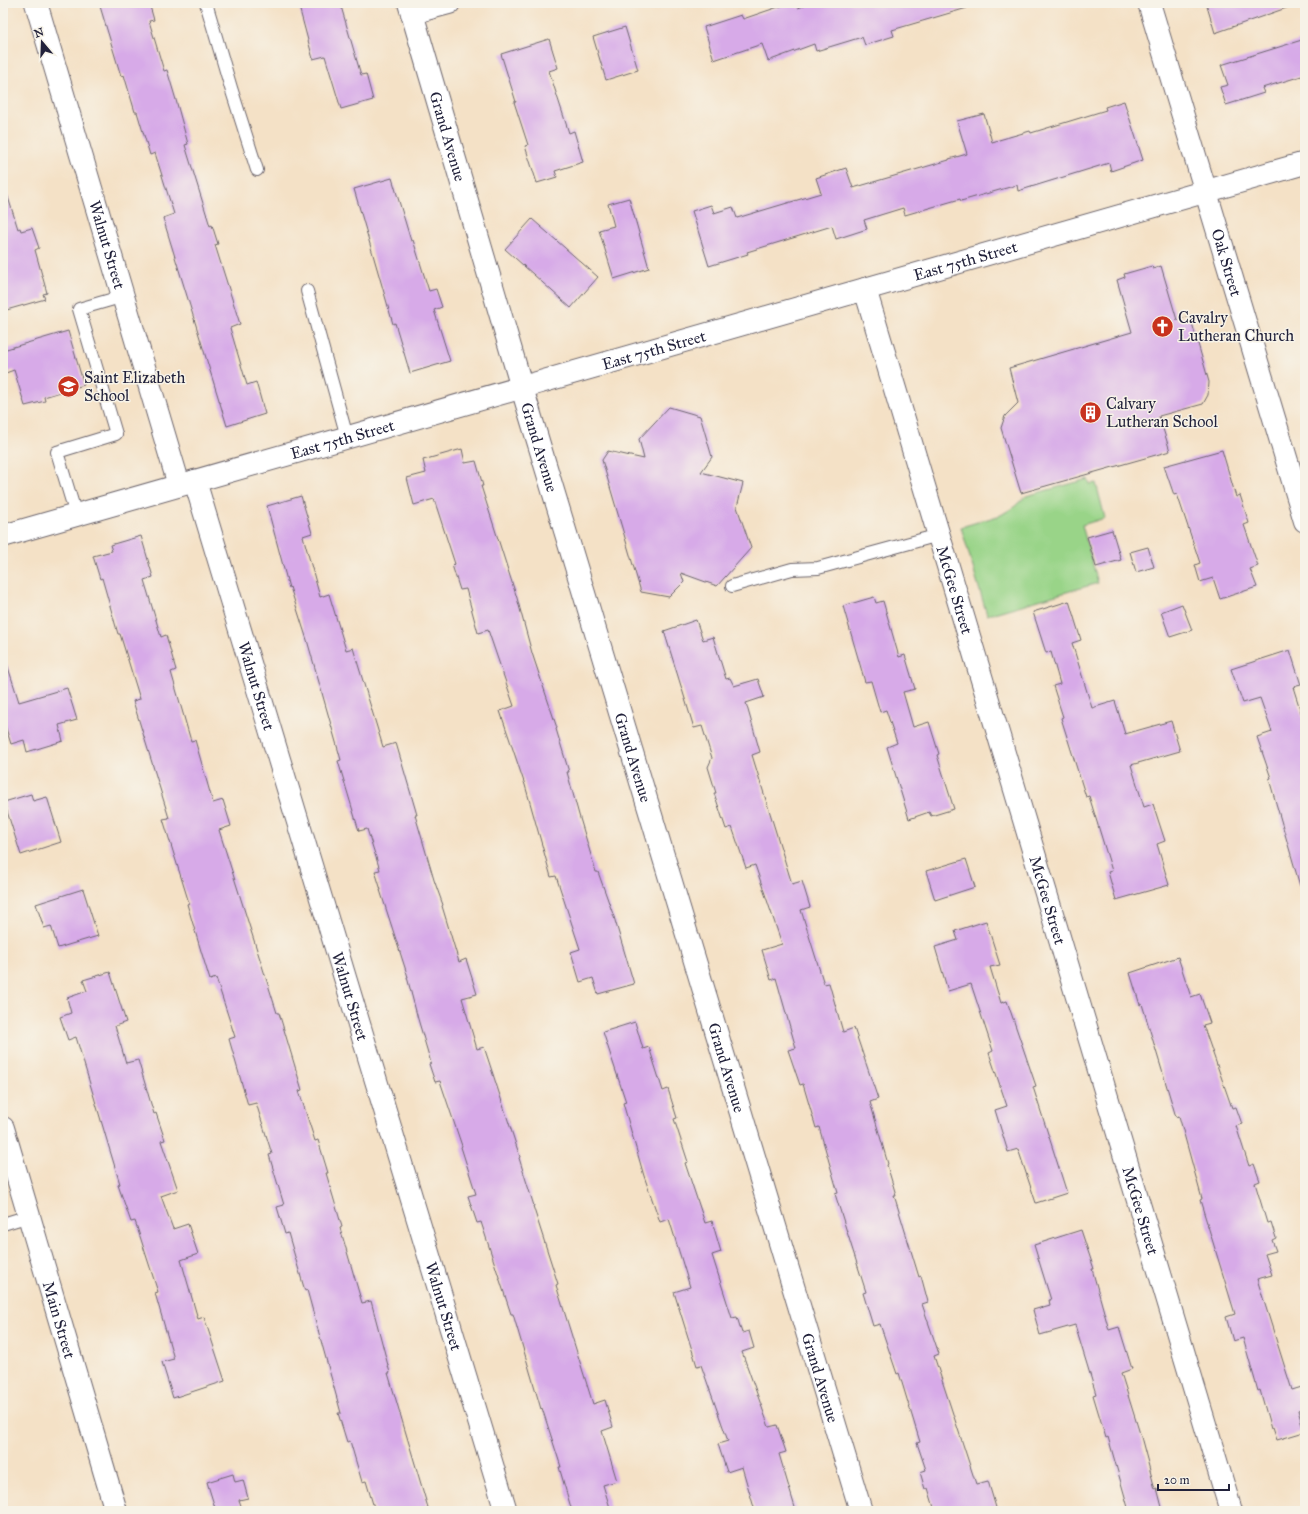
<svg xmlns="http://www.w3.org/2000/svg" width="1308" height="1514" viewBox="0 0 1308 1514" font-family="'IM FELL Great Primer',serif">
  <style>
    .green { fill: #99d488; stroke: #5e7b62 }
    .building { fill: #d7aae8 }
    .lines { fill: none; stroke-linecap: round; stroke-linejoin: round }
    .service-casing { stroke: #6c656c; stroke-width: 14 }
    .minor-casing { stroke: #6c656c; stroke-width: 24 }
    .secondary-casing { stroke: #6c656c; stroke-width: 24 }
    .service { stroke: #fff; stroke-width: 12 }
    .minor { stroke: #fff; stroke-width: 22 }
    .secondary { stroke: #fff; stroke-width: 22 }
    .labels { text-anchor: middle; stroke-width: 3; stroke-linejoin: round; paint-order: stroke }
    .street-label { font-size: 16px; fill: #22223b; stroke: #f7f3e8 }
    .poi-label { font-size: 16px; fill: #22223b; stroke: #f7f3e8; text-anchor: start }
  </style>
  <rect width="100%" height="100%" fill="#f7f3e8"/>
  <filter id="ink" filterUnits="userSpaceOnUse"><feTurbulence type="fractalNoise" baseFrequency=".025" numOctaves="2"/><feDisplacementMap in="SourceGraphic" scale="8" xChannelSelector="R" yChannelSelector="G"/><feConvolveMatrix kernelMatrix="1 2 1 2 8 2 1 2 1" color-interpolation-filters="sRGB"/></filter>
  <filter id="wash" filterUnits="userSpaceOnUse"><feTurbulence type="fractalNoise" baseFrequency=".012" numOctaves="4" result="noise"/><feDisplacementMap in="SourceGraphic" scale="16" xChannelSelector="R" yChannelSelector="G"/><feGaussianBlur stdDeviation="0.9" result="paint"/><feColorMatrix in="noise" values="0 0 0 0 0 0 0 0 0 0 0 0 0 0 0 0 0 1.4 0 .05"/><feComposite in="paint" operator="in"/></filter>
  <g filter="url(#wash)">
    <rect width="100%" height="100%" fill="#f4e1c6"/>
    <!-- green -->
    <polygon class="green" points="1088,479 1090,484 1096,483 1105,518 1082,525 1098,583 987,615 961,527 1001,515 1014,507 1026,496"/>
    <g id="blocks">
      <!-- building -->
      <g class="building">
        <polygon points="99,3 149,3 154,20 149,21 164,71 167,70 176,100 188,144 185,145 210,226 212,225 218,244 215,245 240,324 230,328 247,385 256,382 265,414 227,426 163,218 174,214 155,153 150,155 137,112 135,112 124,75 121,76"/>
        <polygon points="298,3 340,3 361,75 366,74 373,100 341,109 325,56 313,59"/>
        <polygon points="790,3 796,3 798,8 813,3 966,3 967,8 892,30 894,36 865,45 862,37 816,51 814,44 768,61 762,44 714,60 704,27 741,15 743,19"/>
        <polygon points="1206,3 1292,3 1292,6 1215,33"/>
        <polygon points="625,27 638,70 606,80 593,37"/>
        <polygon points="549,39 558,68 549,71 569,133 574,131 583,162 555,171 557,177 537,183 525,146 528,145 514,102 516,102 501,54"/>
        <polygon points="1305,39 1305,75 1262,88 1264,93 1226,105 1220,87 1228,85 1221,65"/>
        <polygon points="1124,101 1143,160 1111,171 1109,163 1018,191 1017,185 961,201 960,199 905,215 903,208 864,220 867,229 836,239 832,226 747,252 748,254 709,266 692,211 711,205 714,213 733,207 737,218 821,193 816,178 846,168 853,188 949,160 949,159 967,154 957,121 984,114 992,142 1030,131 1031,133 1106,110 1105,107"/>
        <polygon points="392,178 411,241 413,240 429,291 436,289 442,307 434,310 450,361 410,373 395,323 393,324 387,303 354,189"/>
        <polygon points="3,194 7,194 18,229 20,228 21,231 32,228 39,248 35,250 47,293 43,294 45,299 3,311"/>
        <polygon points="629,198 649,268 614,279 599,230 614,226 608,204"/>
        <polygon points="532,219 598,277 571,308 505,249"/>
        <polygon points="1152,266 1153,269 1161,266 1177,320 1190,316 1209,382 1208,395 1203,404 1159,416 1170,451 1021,493 1001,428 1005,416 1018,403 1009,368 1132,332 1117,280 1125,277 1124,274"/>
        <polygon points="68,331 84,385 44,397 45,401 25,406 14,370 3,374 3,350"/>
        <polygon points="669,407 700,416 712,457 701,472 743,483 737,507 751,548 717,586 681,573 684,582 669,597 641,592 602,460 608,451 644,459 639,439"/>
        <polygon points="462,449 465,463 476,461 483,486 481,486 517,598 532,653 557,728 556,729 569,772 567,772 579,815 596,872 598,872 614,917 634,984 598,994 593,978 580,982 571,952 580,949 556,876 551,877 525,785 500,711 514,706 488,630 478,633 466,589 460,590 452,565 455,564 434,499 414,505 407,478 426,473 423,460"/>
        <polygon points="1222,450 1236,497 1240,495 1249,523 1244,525 1258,566 1250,569 1257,587 1220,599 1213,578 1200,582 1195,565 1200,563 1177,494 1174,495 1164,466"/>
        <polygon points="301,496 312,533 303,536 320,597 329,594 346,650 353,648 383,747 396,743 417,815 415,815 434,880 443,905 442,906 459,962 466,959 477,994 462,998 477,1049 484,1047 488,1059 520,1157 519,1158 534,1206 533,1206 558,1284 556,1285 593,1404 605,1400 613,1427 602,1431 617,1481 603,1485 611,1511 572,1511 559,1467 561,1467 542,1408 541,1409 513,1314 511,1314 481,1222 477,1223 468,1196 476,1194 461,1147 462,1146 440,1081 435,1082 429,1064 431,1063 418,1019 407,977 408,977 380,890 381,890 375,871 380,870 367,829 359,831 338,761 341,760 307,640 290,587 289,588 267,506"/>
        <polygon points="1112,530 1121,560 1096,567 1087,537"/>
        <polygon points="141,536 153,577 144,580 161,637 166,635 176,670 171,672 191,741 195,740 213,803 223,800 231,826 219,830 277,1013 279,1013 302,1090 299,1091 315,1141 318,1140 328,1173 326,1173 342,1227 340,1228 362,1303 371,1301 390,1373 388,1373 429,1511 375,1511 366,1481 362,1482 350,1441 347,1442 338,1413 341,1413 307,1290 305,1291 288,1233 285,1234 277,1207 284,1205 269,1155 272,1154 256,1103 248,1105 229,1039 235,1037 216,978 210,980 201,951 187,904 189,903 163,819 169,818 133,701 140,699 120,634 118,634 102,578 100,579 93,556 112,551 110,545"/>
        <polygon points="1148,547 1154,567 1136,572 1130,552"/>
        <polygon points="874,597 876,603 883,601 899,657 905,655 915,689 903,692 913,727 929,722 939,754 937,755 954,809 931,816 929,812 909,819 887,747 897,743 886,710 880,712 871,681 865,682 843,606"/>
        <polygon points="1069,601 1081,640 1072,643 1092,708 1115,701 1125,734 1171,721 1180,751 1131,765 1144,807 1153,804 1165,841 1157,844 1169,885 1116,900 1108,872 1112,871 1089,796 1086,797 1061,718 1063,717 1053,686 1060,684 1051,652 1046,653 1033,612"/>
        <polygon points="1182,604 1192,630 1170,637 1161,612"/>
        <polygon points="696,620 703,640 713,637 726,679 730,678 734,686 758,679 764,697 746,703 760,752 752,755 792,884 802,881 810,907 801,910 824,984 829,983 843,1032 854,1028 878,1099 870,1102 888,1164 887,1165 896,1195 894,1195 919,1277 921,1276 928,1302 922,1304 939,1354 934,1356 976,1484 988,1481 997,1511 935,1511 928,1488 925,1489 920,1472 926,1470 917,1443 920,1442 899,1373 897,1374 880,1324 873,1326 863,1293 866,1292 835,1194 838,1193 819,1127 816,1128 803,1084 800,1085 788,1050 796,1048 776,978 771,980 762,950 782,944 755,865 746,868 732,827 726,829 714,793 716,793 708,767 712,758 702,726 694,728 664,631"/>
        <polygon points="1290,650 1301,685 1293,687 1305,725 1305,885 1300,886 1269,779 1271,778 1257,737 1272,732 1260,698 1243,703 1231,669"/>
        <polygon points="7,664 19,702 67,688 77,720 59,725 63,741 27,752 24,740 11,744 3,719 3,665"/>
        <polygon points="31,794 33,801 47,797 61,842 21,855 4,802"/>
        <polygon points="966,859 975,887 935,900 926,871"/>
        <polygon points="83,889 98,936 58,948 51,926 44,928 36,904"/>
        <polygon points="986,921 1000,965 990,967 1001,1003 1007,1001 1021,1042 1036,1086 1033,1087 1067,1193 1036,1203 1018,1149 1008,1152 995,1110 1007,1106 989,1053 993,1051 971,984 948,991 935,947 958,940 955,931"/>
        <polygon points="1178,957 1191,997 1200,994 1210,1023 1203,1025 1232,1108 1236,1107 1242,1124 1236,1126 1249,1166 1254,1164 1260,1181 1255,1183 1267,1223 1271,1222 1276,1238 1272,1240 1276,1251 1265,1254 1272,1275 1257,1279 1292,1390 1305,1386 1305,1408 1298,1410 1304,1432 1277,1440 1273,1428 1271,1429 1260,1390 1258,1391 1243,1338 1233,1341 1226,1317 1235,1314 1200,1200 1202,1199 1179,1116 1176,1117 1142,1004 1140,1005 1130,973"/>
        <polygon points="110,972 126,1022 115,1026 126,1063 138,1060 154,1114 156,1113 165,1140 161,1141 178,1190 161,1196 173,1229 188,1224 198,1254 181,1260 198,1319 204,1317 225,1381 173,1398 162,1362 174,1359 155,1293 158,1292 135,1221 131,1222 118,1185 120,1184 76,1037 68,1040 60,1017 71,1013 67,998 87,991 83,980"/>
        <polygon points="635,1022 643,1049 649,1047 663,1091 668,1089 677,1118 674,1119 688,1162 685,1163 705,1223 712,1221 721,1252 712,1255 732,1318 737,1317 742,1333 749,1331 754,1348 742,1352 769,1427 777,1425 786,1452 779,1454 796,1511 755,1511 742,1467 727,1472 718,1444 728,1441 701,1365 697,1366 674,1292 690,1287 669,1219 660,1222 644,1176 623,1103 626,1102 603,1032"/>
        <polygon points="1081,1230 1094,1269 1092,1269 1109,1330 1119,1327 1132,1369 1121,1373 1141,1437 1155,1489 1157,1488 1163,1511 1129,1511 1108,1437 1106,1438 1093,1395 1096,1394 1075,1325 1040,1335 1033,1310 1050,1305 1049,1300 1051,1300 1034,1245"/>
        <polygon points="233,1474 235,1482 243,1480 248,1498 239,1500 243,1511 216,1511 207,1482"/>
      </g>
    </g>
  </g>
  <g filter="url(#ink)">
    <use href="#blocks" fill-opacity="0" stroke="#6c656c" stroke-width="1"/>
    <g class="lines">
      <defs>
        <g id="service">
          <polyline points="206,3 231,88 257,170"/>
          <polyline points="307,291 347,437"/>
          <polyline points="76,515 57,452 116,434 79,309 124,296"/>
          <polyline points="732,586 792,569 818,568 939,535"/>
          <polyline points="3,1224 29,1216"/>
        </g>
        <g id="minor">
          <path id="s1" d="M36,3l143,482"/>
          <path id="s2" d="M409,3l113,385 339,1123"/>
          <path id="s3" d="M1149,3l156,518"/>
          <polyline points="412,13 449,3"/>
          <path id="s4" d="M865,289l366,1222"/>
          <path id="s5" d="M195,481l311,1030"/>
          <path id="s6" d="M3,1128l113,383"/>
        </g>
        <g id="secondary">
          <path id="s7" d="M3,536l1302,-373"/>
        </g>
      </defs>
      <!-- service casing -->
      <use href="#service" class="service-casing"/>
      <!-- minor casing -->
      <use href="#minor" class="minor-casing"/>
      <!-- secondary casing -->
      <use href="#secondary" class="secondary-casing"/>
      <!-- service -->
      <use href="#service" class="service"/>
      <!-- minor -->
      <use href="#minor" class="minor"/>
      <!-- secondary -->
      <use href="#secondary" class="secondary"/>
    </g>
  </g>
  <!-- icons -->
  <defs>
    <symbol id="church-disc" viewBox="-11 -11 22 22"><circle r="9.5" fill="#c8321e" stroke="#f7f3e8"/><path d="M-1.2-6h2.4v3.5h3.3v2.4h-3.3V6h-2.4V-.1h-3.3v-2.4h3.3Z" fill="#fff"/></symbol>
    <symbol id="school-disc" viewBox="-11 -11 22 22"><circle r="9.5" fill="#c8321e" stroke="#f7f3e8"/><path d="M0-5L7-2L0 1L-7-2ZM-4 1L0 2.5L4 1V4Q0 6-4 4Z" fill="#fff"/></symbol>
    <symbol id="building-disc" viewBox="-11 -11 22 22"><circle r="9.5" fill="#c8321e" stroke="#f7f3e8"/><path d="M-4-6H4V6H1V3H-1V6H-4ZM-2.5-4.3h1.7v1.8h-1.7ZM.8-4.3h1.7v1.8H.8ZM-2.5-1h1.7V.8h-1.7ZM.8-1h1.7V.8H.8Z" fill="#fff"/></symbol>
  </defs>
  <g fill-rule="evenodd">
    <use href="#church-disc" x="1150" y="314" width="25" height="25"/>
    <use href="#school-disc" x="56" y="374" width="25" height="25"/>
    <use href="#building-disc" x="1078" y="400" width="25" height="25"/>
  </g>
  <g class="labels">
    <!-- street labels -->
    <g class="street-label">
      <text dy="6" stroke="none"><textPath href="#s2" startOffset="139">Grand Avenue</textPath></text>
      <text dy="6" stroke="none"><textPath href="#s1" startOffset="252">Walnut Street</textPath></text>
      <text dy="6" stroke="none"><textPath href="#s7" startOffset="1001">East 75th Street</textPath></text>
      <text dy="6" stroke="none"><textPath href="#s3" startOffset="271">Oak Street</textPath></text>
      <text dy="6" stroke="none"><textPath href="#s7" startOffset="677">East 75th Street</textPath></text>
      <text dy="6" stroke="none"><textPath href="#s7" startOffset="353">East 75th Street</textPath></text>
      <text dy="6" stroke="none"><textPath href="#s2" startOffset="463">Grand Avenue</textPath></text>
      <text dy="6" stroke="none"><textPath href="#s4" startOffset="314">McGee Street</textPath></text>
      <text dy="6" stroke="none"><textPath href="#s5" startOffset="214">Walnut Street</textPath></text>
      <text dy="6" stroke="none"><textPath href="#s2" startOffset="787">Grand Avenue</textPath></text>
      <text dy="6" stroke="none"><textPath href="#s4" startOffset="638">McGee Street</textPath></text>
      <text dy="6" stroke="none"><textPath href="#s5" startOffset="538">Walnut Street</textPath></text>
      <text dy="6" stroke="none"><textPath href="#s2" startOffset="1111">Grand Avenue</textPath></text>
      <text dy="6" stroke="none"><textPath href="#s4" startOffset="962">McGee Street</textPath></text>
      <text dy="6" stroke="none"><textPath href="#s5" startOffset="862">Walnut Street</textPath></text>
      <text dy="6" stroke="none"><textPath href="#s6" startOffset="200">Main Street</textPath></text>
      <text dy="6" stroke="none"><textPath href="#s2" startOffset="1435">Grand Avenue</textPath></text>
    </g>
    <!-- poi labels -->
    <g class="poi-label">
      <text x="1178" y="323">Cavalry<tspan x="1178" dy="18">Lutheran Church</tspan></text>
      <text x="84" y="383">Saint Elizabeth<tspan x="84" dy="18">School</tspan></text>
      <text x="1106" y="409">Calvary<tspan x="1106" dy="18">Lutheran School</tspan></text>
    </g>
  </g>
  <!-- margin -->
  <rect width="1308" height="1514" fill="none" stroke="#f7f3e8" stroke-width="16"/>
  <!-- north arrow -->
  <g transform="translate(42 42) rotate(341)" stroke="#f7f3e8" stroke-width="3" paint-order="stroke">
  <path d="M0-3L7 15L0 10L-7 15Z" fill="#22223b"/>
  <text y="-6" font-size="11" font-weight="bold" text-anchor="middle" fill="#22223b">N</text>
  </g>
  <!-- scale -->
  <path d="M1158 1484v6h71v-6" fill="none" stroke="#22223b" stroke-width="2"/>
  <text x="1164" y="1484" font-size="12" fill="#22223b" stroke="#f7f3e8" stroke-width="3" paint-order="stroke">20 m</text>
</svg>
